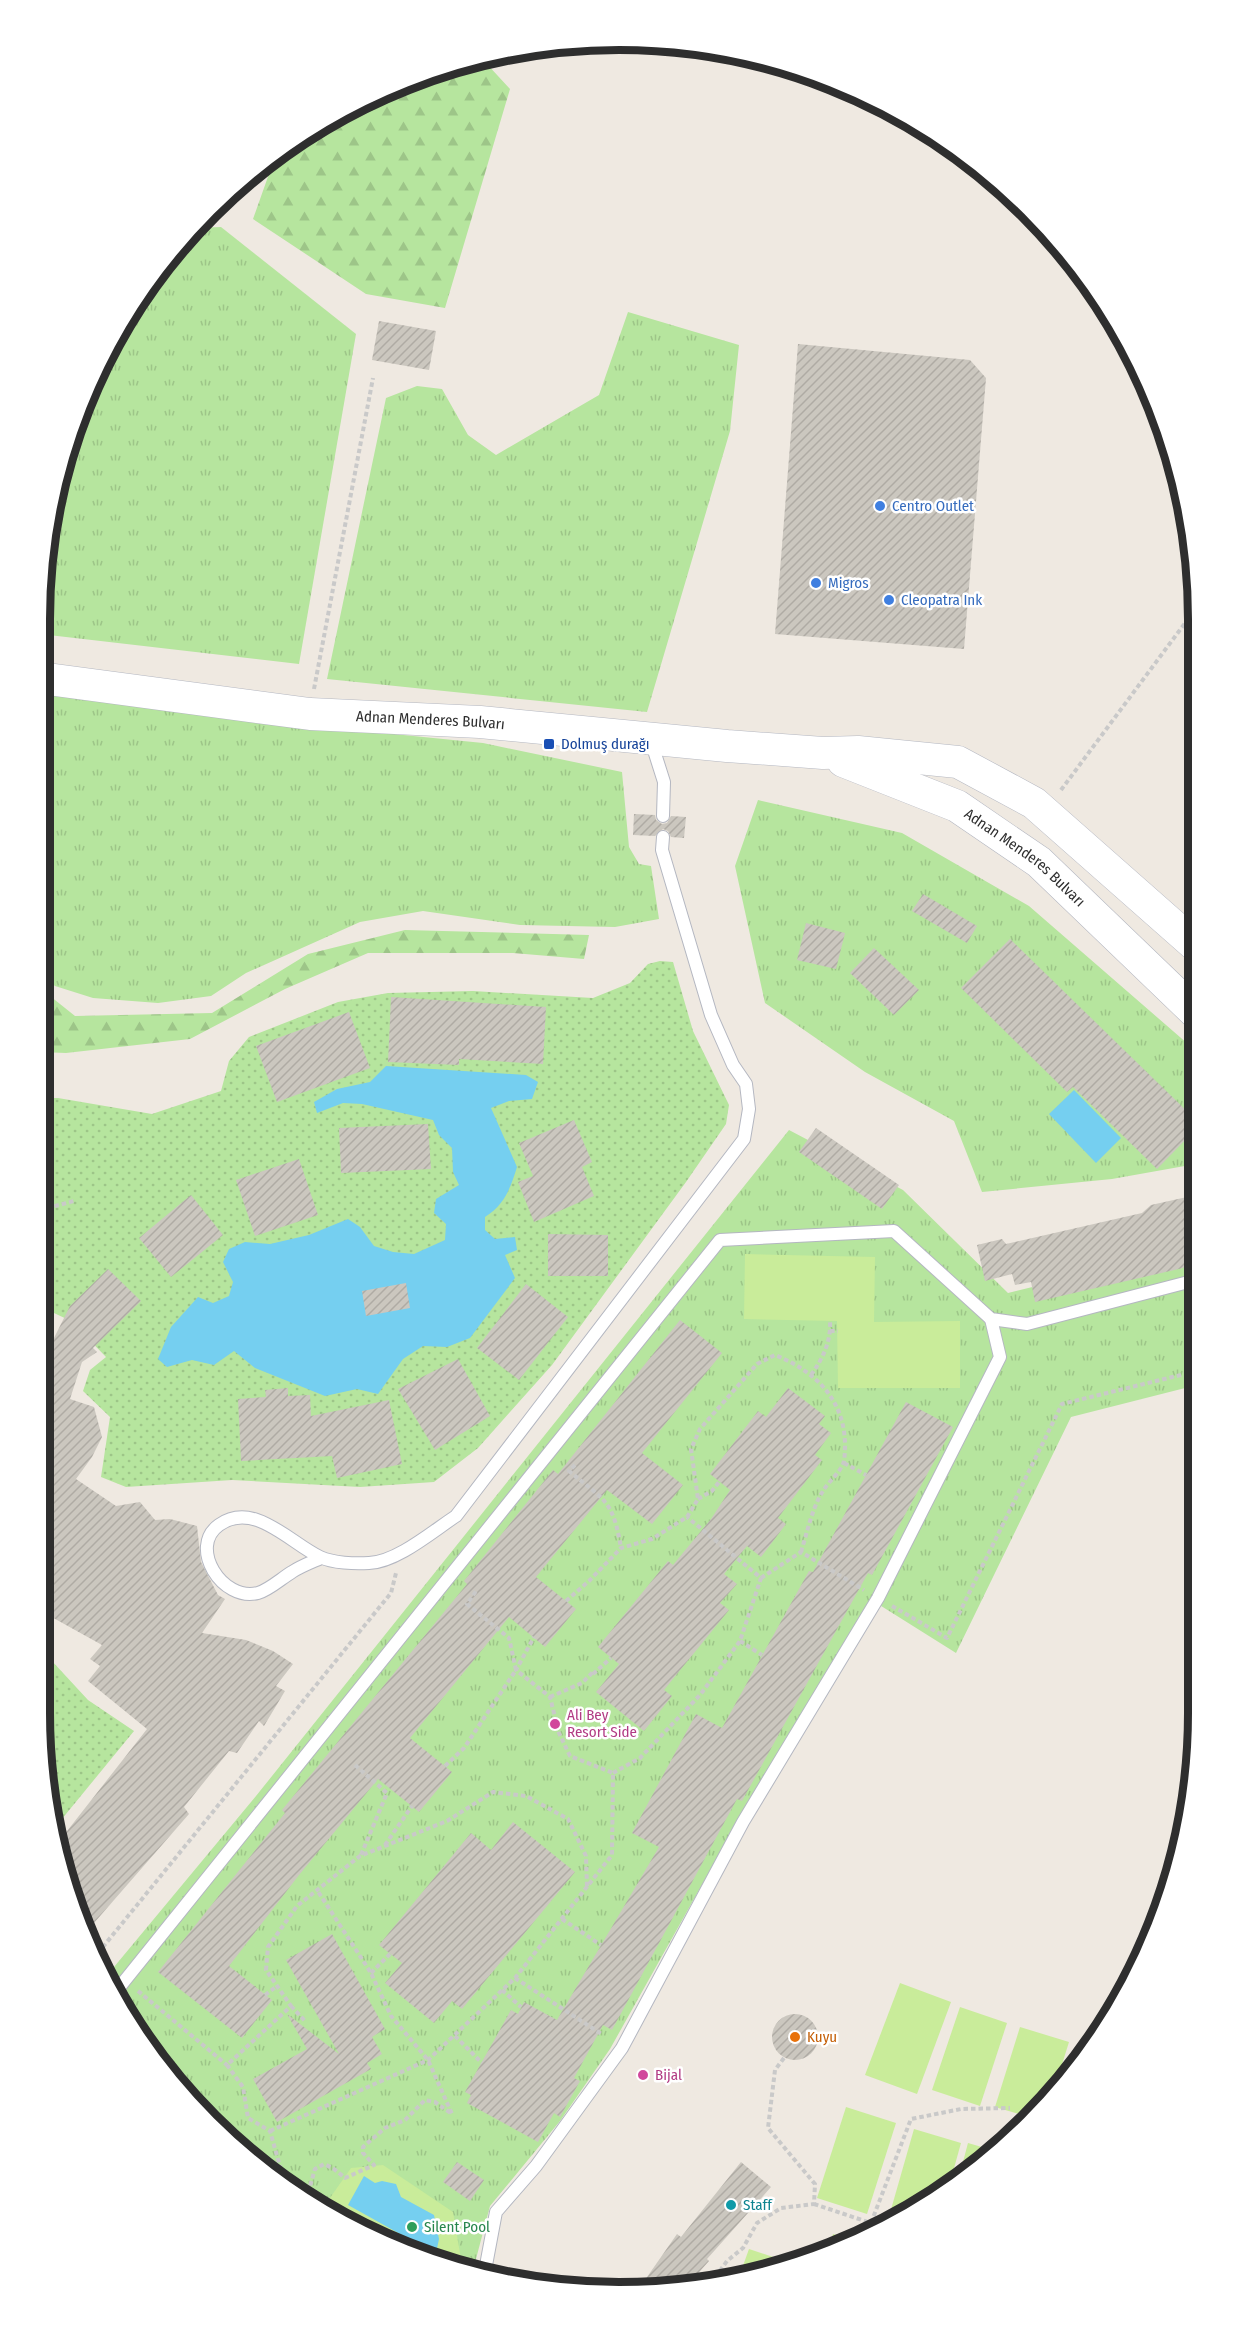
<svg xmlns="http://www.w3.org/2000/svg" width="1238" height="2332" viewBox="0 0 1238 2332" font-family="'Fira Sans Condensed',sans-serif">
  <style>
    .grass { fill: url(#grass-tufts) }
    .forest { fill: url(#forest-firs) }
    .park { fill: url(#park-dots) }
    .pitch { fill: #c9ec9a }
    .water { fill: #75cff0 }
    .building { fill: url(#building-hatch) }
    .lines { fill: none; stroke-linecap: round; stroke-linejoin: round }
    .service-casing { stroke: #b4b7c1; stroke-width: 14 }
    .secondary-casing { stroke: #b4b7c1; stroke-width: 33 }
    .path { stroke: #c9c9c9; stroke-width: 4; stroke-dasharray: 4.5 3; stroke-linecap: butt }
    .service { stroke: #fff; stroke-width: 12 }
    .secondary { stroke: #fff; stroke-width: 32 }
    .shop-dot { fill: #3f7fe0; stroke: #fff; stroke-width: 2 }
    .transit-dot { fill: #1a4fb4; stroke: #fff; stroke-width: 2 }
    .hotel-dot { fill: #d1479c; stroke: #fff; stroke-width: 2 }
    .food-dot { fill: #e8710a; stroke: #fff; stroke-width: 2 }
    .culture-dot { fill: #0f9aa8; stroke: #fff; stroke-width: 2 }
    .leisure-dot { fill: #2e9e5b; stroke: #fff; stroke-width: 2 }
    .labels { text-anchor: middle; stroke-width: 5; stroke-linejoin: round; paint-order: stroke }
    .shop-label { font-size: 15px; fill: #366cbe; stroke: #fff; text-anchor: start }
    .street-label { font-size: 15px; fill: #2e2e2e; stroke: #fff }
    .transit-label { font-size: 15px; fill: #164399; stroke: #fff; text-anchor: start }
    .hotel-label { font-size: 15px; fill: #b23c85; stroke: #fff; text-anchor: start }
    .food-label { font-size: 15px; fill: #c56008; stroke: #fff; text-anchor: start }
    .culture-label { font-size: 15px; fill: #0d838f; stroke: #fff; text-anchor: start }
    .leisure-label { font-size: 15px; fill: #27864d; stroke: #fff; text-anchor: start }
    .rim { fill: none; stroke: #2e2e2e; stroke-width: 8 }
  </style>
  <defs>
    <pattern id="grass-tufts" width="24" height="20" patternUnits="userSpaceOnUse" patternTransform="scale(1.5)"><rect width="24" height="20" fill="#b6e59e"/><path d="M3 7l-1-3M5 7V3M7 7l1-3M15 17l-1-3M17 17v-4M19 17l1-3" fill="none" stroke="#9dc588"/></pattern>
    <pattern id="forest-firs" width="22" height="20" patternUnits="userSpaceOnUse" patternTransform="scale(1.5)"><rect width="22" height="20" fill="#b6e59e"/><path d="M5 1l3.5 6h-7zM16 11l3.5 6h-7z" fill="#9dc588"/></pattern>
    <pattern id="park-dots" width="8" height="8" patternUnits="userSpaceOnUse" patternTransform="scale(1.5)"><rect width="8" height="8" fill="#b6e59e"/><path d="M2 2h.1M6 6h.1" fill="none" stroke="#9dc588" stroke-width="1.8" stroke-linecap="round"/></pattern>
    <pattern id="building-hatch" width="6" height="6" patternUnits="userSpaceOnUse" patternTransform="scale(1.5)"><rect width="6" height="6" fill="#cbc7bf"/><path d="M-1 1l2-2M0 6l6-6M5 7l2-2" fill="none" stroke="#afaba4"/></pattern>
  </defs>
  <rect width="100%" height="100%" fill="#efe9e1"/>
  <!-- grass -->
  <g class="grass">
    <polygon points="221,227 356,334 299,664 40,634 40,581 59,469 99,362 159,266 194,228"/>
    <polygon points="628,312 739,345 730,431 647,712 327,679 386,398 417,386 442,389 468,435 496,455 599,395"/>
    <polygon points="40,692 205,715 483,743 622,772 629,847 639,864 651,866 659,919 615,927 520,925 423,911 360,922 246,973 211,996 158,1003 93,998 55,986 40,974"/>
    <polygon points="758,800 902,833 1029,906 1196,1051 1196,1164 1112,1179 982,1192 954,1121 865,1072 765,1003 735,866"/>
    <polygon points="789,1130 903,1190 1008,1293 1196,1247 1197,1385 1071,1417 956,1653 870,1599 699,1890 610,2049 560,2121 490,2206 472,2274 469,2273 297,2195 159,2066 109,1973 256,1796"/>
  </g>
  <!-- forest -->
  <g class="forest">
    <polygon points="486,63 510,89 445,308 366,294 253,219 276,154 329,117 379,94 398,98 457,66"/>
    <polygon points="405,930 589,935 584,959 513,953 368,953 285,989 190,1039 66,1053 40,1052 40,988 75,1016 212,1013 308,954"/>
  </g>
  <!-- park -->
  <g class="park">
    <polygon points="660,961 673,962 693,1031 729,1105 726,1124 686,1182 552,1365 478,1448 434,1482 360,1487 232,1480 126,1487 101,1477 110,1417 83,1391 90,1370 106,1357 71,1321 39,1306 40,1098 58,1098 152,1114 221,1091 229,1061 249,1037 338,1002 388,993 473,991 593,998 630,983 648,964"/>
    <polygon points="39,1647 88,1700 134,1731 57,1825 39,1713"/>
  </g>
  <!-- pitch -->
  <g class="pitch">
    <polygon points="745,1254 875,1257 874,1322 960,1321 960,1388 838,1388 837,1321 744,1319"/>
    <polygon points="900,1983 951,2002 917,2094 865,2075"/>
    <polygon points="960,2007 1007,2023 980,2106 932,2090"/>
    <polygon points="1020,2027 1069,2042 1055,2087 1033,2118 995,2107"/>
    <polygon points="846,2107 896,2123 867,2214 817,2198"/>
    <polygon points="914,2129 961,2143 951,2179 893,2221 888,2220"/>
    <polygon points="968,2143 992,2150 960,2173"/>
    <polygon points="383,2165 453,2212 463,2271 330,2210 325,2205 351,2168"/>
    <polygon points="833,2234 852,2240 829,2247"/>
    <polygon points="749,2249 785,2261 740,2274"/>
  </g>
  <!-- water -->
  <g class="water">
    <path d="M386,1066l140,9 12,7 -6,17 -23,2 -18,7 26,59c-7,22 -12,37 -32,50v13l10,9 20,-2 2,13 -12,5 10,23 -45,60 -23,9 -24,-1 -20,13 -25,35 -21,-5 -32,7 -70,-28 -21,-17 -20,14 -22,-5 -25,7 -9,-8 13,-32 27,-30 15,6 16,-7 4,-14 -10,-20 6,-13 16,-7 25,2 39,-9 39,-16 12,8 14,19 19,6 21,2 31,-14 1,-16 -12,-11 2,-14 23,-14 -6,-13 -1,-24 -13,-13 -6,-15 -71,-16 -19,-1 -26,10 -3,-11 23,-13 33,-7z"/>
    <polygon points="1074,1090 1121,1138 1096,1163 1049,1114"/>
    <polygon points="364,2176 375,2183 382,2181 396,2184 401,2197 434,2215 439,2239 435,2258 415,2249 411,2240 348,2205"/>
  </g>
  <!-- building -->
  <g class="building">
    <polygon points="379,321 436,331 429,370 372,360"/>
    <polygon points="798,344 970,360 986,378 964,649 775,634"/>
    <polygon points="634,814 655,815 656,820 662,824 667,823 671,816 686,817 684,838 671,837 668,831 663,829 655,836 633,835"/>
    <polygon points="923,894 977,926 967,943 912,911"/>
    <polygon points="806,923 845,933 836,969 797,960"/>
    <polygon points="1010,939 1196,1120 1196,1129 1157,1169 1073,1087 1067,1092 961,988"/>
    <polygon points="874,948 919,990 894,1015 850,973"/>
    <polygon points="391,997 546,1007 543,1064 459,1059 459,1065 388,1062"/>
    <polygon points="349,1012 370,1068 277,1102 256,1046"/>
    <polygon points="574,1120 592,1162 582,1167 594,1196 534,1222 518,1182 533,1176 519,1143"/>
    <polygon points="428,1124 431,1169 341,1173 339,1128"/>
    <polygon points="816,1128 899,1185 882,1209 799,1152"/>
    <polygon points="299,1159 318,1215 255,1236 236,1180"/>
    <polygon points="191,1195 223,1235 171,1277 139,1238"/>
    <polygon points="1196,1195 1196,1256 1183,1268 1035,1302 1031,1282 1015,1285 1012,1274 985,1281 977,1245 1002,1239 1006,1244 1142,1213 1151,1205"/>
    <polygon points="548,1234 608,1235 608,1276 548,1276"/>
    <polygon points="108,1269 141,1301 93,1348 97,1352 82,1362 70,1399 94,1407 102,1437 92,1457 76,1479 116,1506 140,1502 155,1520 170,1519 197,1526 201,1562 218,1595 225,1599 202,1633 246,1640 273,1651 293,1664 276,1686 285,1691 264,1726 259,1721 237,1753 229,1751 184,1807 189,1814 87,1931 70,1900 60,1840 147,1729 88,1681 100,1666 90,1659 102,1645 39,1610 39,1336 53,1340 70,1306"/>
    <polygon points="406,1283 410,1308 366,1316 362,1291"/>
    <polygon points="526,1284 568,1317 519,1380 477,1348"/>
    <polygon points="680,1320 722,1353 642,1453 683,1485 652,1524 607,1490 536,1577 576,1609 545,1647 509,1617 410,1738 452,1772 419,1812 378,1779 299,1875 229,1966 272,2000 242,2038 158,1972 285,1813 282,1810 467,1584 464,1581 553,1470 558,1474"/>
    <polygon points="458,1359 490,1416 435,1450 398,1389"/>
    <polygon points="288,1388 288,1396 310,1395 311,1416 389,1400 402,1464 337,1478 332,1456 241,1461 238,1399 266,1397 265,1390"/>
    <polygon points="788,1388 825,1416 819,1424 831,1433 815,1455 822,1460 778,1518 786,1524 761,1557 747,1546 724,1574 737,1584 720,1603 729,1610 664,1690 672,1696 644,1731 596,1692 619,1664 598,1647 668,1561 673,1565 711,1519 730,1490 710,1474 758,1411 766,1417"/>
    <polygon points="906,1402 953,1427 872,1575 868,1573 742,1801 737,1799 612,2030 603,2025 574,2078 580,2081 560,2117 554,2113 538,2142 467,2103 471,2095 465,2092 511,2010 518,2014 524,2002 557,2020 659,1847 632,1833 696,1714 722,1728 809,1571 813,1572"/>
    <polygon points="513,1822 575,1872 462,2009 452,2001 434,2023 385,1983 402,1963 379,1945 471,1833 491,1850"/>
    <polygon points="332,1934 385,2029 372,2037 382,2054 367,2063 371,2069 277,2122 253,2079 307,2049 287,2014 339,2054 286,1960"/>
    <circle cx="795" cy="2037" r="23"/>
    <polygon points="457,2162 484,2180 470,2201 443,2182"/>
    <polygon points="741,2162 771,2187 707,2259 709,2261 685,2288 638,2290 677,2234 681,2237"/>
  </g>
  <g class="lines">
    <defs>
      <g id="service">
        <polyline points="651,741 664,782 663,816"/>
        <path d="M321,1558c-9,4 -20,8 -29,14 -10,6 -23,18 -34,21 -36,9 -70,-46 -39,-68 35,-25 71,18 101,32 13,6 35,7 49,6 28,-1 64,-32 87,-47l288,-377 5,-30 -3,-25 -13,-19 -22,-50 -49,-165 1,-13"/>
        <polyline points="118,1989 720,1240 894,1231 991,1319 1027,1324 1196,1280"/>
        <polyline points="484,2276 496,2212 536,2166 622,2048 743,1822 878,1598 1000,1357 991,1319"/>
      </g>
      <g id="secondary">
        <path id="s1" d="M40,678l270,36 170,8 247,24 96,7 35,-1 100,10 76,41 161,142"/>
        <path id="s2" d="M843,761l114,45 82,56 156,150"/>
      </g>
    </defs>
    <!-- service casing -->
    <use href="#service" class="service-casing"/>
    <!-- secondary casing -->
    <use href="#secondary" class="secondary-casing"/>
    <!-- path -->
    <g class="path">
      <polyline points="314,689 373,378"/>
      <polyline points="1061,790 1194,611"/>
      <polyline points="40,1210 74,1201"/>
      <polyline points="830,1331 838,1331"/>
      <path d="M811,1375c12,-17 20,-33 19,-54"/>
      <polyline points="844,1463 866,1475"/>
      <path d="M575,1465l-6,6c36,30 44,29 52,77"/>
      <polyline points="698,1499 712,1491 719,1482"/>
      <polyline points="761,1578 801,1552 864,1590"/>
      <path d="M566,1601l23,-20 32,-33 31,-9 35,-22 11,-18 -7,-50 9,-20 57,-65 18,-9c47,19 76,53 69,106 -2,10 -16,21 -21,30 -11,17 -16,42 -22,61"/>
      <polyline points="892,1606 947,1638 1062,1404 1197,1371"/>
      <polyline points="39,1622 44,1614"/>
      <polyline points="740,1641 762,1655"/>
      <polyline points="593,1674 611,1658"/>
      <polyline points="550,1697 582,1683 593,1672"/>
      <polyline points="355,1765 387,1793 361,1855"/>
      <polyline points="445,1766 464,1748 516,1670 509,1638 467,1604 476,1591"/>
      <polyline points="613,1773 640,1758 700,1695 740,1641 761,1578 687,1517"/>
      <polyline points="385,1845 412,1806"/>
      <polyline points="562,1919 601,1945"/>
      <polyline points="98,1953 391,1593 396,1573"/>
      <polyline points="371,1973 390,1954"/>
      <polyline points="515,1978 603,2035"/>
      <polyline points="502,1990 521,2007"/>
      <polyline points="138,1991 227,2065"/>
      <polyline points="265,1995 277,1986"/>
      <polyline points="291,2006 305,2021"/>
      <polyline points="455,2036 482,2063"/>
      <polyline points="270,2131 428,2060 515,1978 612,1855 613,1773 570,1756 559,1733 550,1697 516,1670 534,1637"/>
      <polyline points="285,2184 270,2131 248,2118 243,2087 227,2065 291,2006 266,1970 268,1947 297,1906 360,1856 447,1821 493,1792 526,1796 568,1819 586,1856 587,1887"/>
      <polyline points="287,2186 308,2193 315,2169 324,2164 334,2169 345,2178 374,2165 363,2153 363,2147 385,2128 405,2120 425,2100 435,2102 452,2114 428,2060 391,2016 371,1973 317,1890"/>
      <polyline points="814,2204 871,2223 911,2119 961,2109 1010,2108"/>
      <polyline points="871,2223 882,2228"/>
      <polyline points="438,2258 438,2259"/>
      <polyline points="711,2283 727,2261 743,2248 757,2223 781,2208 814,2204 815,2184 768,2128 775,2070 784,2058"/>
    </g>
    <!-- service -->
    <use href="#service" class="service"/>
    <!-- secondary -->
    <use href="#secondary" class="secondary"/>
  </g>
  <!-- markers -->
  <g class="shop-dot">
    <circle cx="880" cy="506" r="6"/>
    <circle cx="816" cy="583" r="6"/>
    <circle cx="889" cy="600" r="6"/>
  </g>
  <rect class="transit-dot" x="543" y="738" width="12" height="12" rx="3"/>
  <g class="hotel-dot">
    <circle cx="555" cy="1724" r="6"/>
    <circle cx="643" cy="2075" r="6"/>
  </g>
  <circle class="food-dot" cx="795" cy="2037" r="6"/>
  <circle class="culture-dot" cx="731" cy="2205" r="6"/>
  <circle class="leisure-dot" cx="412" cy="2227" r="6"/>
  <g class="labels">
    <!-- shop labels -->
    <g class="shop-label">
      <text x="892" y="511">Centro Outlet</text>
      <text x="828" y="588">Migros</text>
      <text x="901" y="605">Cleopatra Ink</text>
    </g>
    <!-- street labels -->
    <g class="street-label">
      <text dy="5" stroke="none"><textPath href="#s1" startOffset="393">Adnan Menderes Bulvarı</textPath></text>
      <text dy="5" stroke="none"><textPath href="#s2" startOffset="208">Adnan Menderes Bulvarı</textPath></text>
    </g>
    <!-- transit labels -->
    <g class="transit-label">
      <text x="561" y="749">Dolmuş durağı</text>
    </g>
    <!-- hotel labels -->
    <g class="hotel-label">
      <text x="567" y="1720">Ali Bey<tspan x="567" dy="17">Resort Side</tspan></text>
      <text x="655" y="2080">Bijal</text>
    </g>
    <!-- food labels -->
    <g class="food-label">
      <text x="807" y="2042">Kuyu</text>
    </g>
    <!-- culture labels -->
    <g class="culture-label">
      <text x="743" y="2210">Staff</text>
    </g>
    <!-- leisure labels -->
    <g class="leisure-label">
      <text x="424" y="2232">Silent Pool</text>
    </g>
  </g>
  <!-- crop -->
  <path d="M0 0H1238V2332H0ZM619 50H619A569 569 0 0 1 1188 619V1713A569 569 0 0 1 619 2282H619A569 569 0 0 1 50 1713V619A569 569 0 0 1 619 50Z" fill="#fff" fill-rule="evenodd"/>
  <path class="rim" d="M619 50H619A569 569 0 0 1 1188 619V1713A569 569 0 0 1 619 2282H619A569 569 0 0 1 50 1713V619A569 569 0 0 1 619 50Z"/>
</svg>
